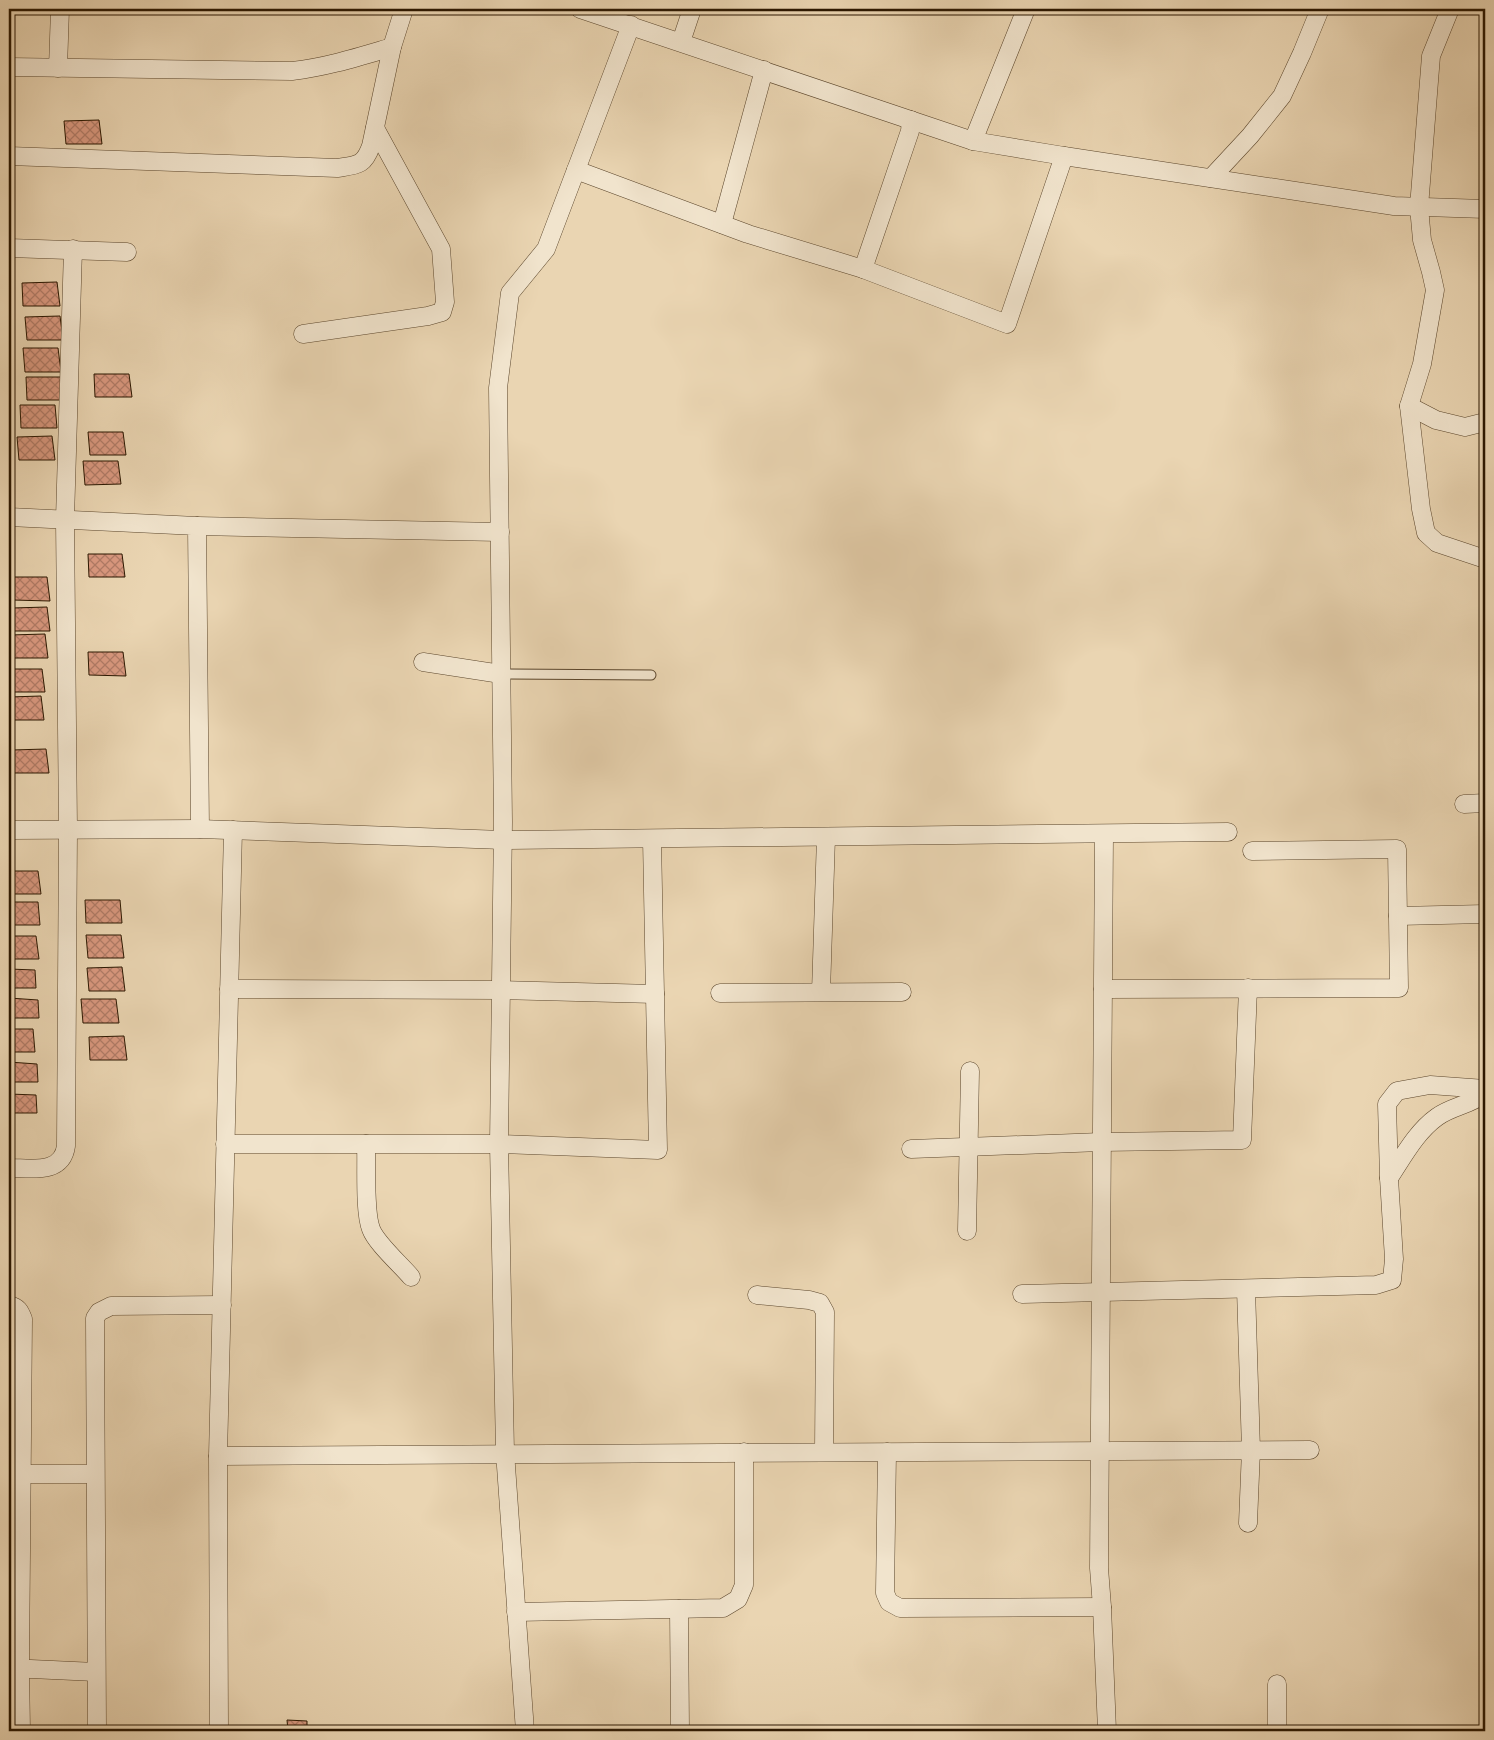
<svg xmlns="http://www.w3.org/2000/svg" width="1494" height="1740" viewBox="0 0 1494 1740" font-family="Cardo,serif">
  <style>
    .building { fill: url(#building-cross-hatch); stroke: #2b1700 }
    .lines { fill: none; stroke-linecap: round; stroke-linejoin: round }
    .lane-casing { stroke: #5b462c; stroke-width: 11 }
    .street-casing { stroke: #5b462c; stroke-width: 19 }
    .lane { stroke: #f1e4cd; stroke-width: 9 }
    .street { stroke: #f1e4cd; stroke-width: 18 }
  </style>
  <defs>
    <pattern id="building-cross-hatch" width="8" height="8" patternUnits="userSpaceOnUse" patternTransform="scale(1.25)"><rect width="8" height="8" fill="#d9987f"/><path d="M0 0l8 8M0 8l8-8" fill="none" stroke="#b07b66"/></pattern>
  </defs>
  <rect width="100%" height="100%" fill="#ead5b2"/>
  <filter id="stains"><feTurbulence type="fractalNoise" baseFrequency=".004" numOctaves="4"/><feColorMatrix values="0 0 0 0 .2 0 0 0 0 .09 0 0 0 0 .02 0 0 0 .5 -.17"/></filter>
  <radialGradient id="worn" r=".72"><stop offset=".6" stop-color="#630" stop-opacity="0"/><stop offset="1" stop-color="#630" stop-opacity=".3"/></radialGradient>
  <!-- building -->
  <g class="building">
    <polygon points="99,120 102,144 66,144 64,121"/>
    <polygon points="9,282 10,282 13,305 9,305"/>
    <polygon points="57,282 60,306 23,306 22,283"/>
    <polygon points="60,316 63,340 27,340 25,317"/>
    <polygon points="9,342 11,342 14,366 9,365"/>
    <polygon points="23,348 58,348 61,372 25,372"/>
    <polygon points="94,374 129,374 132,397 95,397"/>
    <polygon points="26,377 61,377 64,400 27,400"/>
    <polygon points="20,405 55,405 57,428 21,428"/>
    <polygon points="88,432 123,432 126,455 90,455"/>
    <polygon points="52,436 55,460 19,460 17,437"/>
    <polygon points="83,461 118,461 121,484 85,485"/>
    <polygon points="88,554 122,554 125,577 89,577"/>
    <polygon points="12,577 47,577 50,601 13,600"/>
    <polygon points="47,607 50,631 13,631 12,608"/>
    <polygon points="45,634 48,658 12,658 10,635"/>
    <polygon points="88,652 123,652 126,676 89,675"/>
    <polygon points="9,669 42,669 45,692 9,692"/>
    <polygon points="41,696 44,720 9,720 9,697"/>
    <polygon points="46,749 49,773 13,773 12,750"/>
    <polygon points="9,871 38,871 41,894 9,894"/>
    <polygon points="85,900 120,900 122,923 86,923"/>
    <polygon points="9,902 38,902 40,925 9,925"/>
    <polygon points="86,935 121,935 124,958 88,958"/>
    <polygon points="9,936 36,936 39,959 9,959"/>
    <polygon points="122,967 125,991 89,991 87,968"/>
    <polygon points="9,969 35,970 36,988 9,988"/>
    <polygon points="9,998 38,1000 39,1018 9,1018"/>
    <polygon points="81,999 116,999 119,1023 83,1023"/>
    <polygon points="9,1029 33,1029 35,1052 9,1052"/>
    <polygon points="124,1036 127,1060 90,1060 89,1037"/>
    <polygon points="9,1062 37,1064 38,1082 9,1082"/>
    <polygon points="9,1094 36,1095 37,1113 9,1113"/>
    <polygon points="287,1720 307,1721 307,1731 288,1731"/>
  </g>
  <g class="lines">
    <defs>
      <polyline id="lane" points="501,674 651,675"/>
      <g id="street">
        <polyline points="580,9 973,141 1026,9"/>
        <polyline points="1450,9 1431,56 1419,207 1422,240 1431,272 1435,290 1422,364 1409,406 1421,509 1426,533 1437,543 1485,559"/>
        <polyline points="681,42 692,9"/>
        <path d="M9,67l283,4c35,-4 66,-14 100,-24"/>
        <polyline points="58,68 60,9"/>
        <polyline points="973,141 1064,156"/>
        <path d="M9,156l328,12c20,-3 27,-2 34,-22l21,-99 12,-38"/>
        <polyline points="576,170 748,234 863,269 1007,324 1064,156 1394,206 1485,209"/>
        <polyline points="1211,178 1250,136 1282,96 1302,53 1320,9"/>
        <polyline points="722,224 764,70"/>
        <polyline points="9,248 127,252"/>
        <polyline points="863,269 910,131 911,120"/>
        <polyline points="303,334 428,316 442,312 445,302 441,249 375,128"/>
        <polyline points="1409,406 1436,420 1465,427 1485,422"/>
        <polyline points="9,517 197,526 200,829"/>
        <polyline points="197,526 500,532"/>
        <polyline points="423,662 501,674"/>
        <polyline points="1464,804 1485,803"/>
        <polyline points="9,830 200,829 503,840 1228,832"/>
        <polyline points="1104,834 1099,1568 1102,1607 1107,1731"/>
        <polyline points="1398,916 1485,914"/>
        <polyline points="229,989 501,990 655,994"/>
        <polyline points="1103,989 1399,988 1397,849 1252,851"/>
        <polyline points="821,992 826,837"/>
        <polyline points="720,993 902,992"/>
        <polyline points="225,1144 499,1144 658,1150 652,839"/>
        <path d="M366,1144c1,21 -2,67 5,85 5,14 30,36 40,48"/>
        <polyline points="911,1149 1101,1142 1242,1140 1248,988"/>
        <path d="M9,1168c22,0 53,7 57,-22l2,-316 -3,-311 8,-270"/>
        <path d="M1389,1178c14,-21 27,-46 48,-61 15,-11 34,-12 48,-24"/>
        <polyline points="967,1231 970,1071"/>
        <polyline points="1246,1289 1251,1450 1248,1523"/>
        <polyline points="1022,1294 1376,1285 1392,1280 1394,1259 1389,1178 1387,1104 1397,1091 1430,1085 1485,1089"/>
        <polyline points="757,1295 809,1300 820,1303 825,1312 824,1452"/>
        <path d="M9,1305c9,2 11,6 14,14l-3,349 1,63"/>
        <polyline points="887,1452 885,1593 889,1602 900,1608 1102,1607"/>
        <path d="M218,1456c364,-4 728,-3 1092,-6"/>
        <polyline points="9,1474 95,1474"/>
        <polyline points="679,1609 680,1731"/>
        <polyline points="516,1612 723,1608 738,1599 744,1585 744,1452"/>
        <polyline points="9,1668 96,1672"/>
        <polyline points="97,1731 95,1318 99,1312 111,1306 222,1305"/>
        <polyline points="219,1731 218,1456 233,830"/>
        <polyline points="525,1731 505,1452 499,1144 503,822 498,388 510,293 546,249 631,25"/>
        <polyline points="1277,1731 1277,1684"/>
      </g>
    </defs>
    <!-- lane casing -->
    <use href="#lane" class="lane-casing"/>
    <!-- street casing -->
    <use href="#street" class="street-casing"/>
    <!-- lane -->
    <use href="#lane" class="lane"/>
    <!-- street -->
    <use href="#street" class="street"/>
  </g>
  <!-- margin -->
  <rect width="1494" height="1740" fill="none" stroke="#ead5b2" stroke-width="30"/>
  <rect x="10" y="10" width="1474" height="1720" fill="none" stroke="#2b1700" stroke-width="2.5"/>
  <rect x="15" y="15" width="1464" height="1710" fill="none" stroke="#2b1700"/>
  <rect width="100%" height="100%" filter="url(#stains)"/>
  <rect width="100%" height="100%" fill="url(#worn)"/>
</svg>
